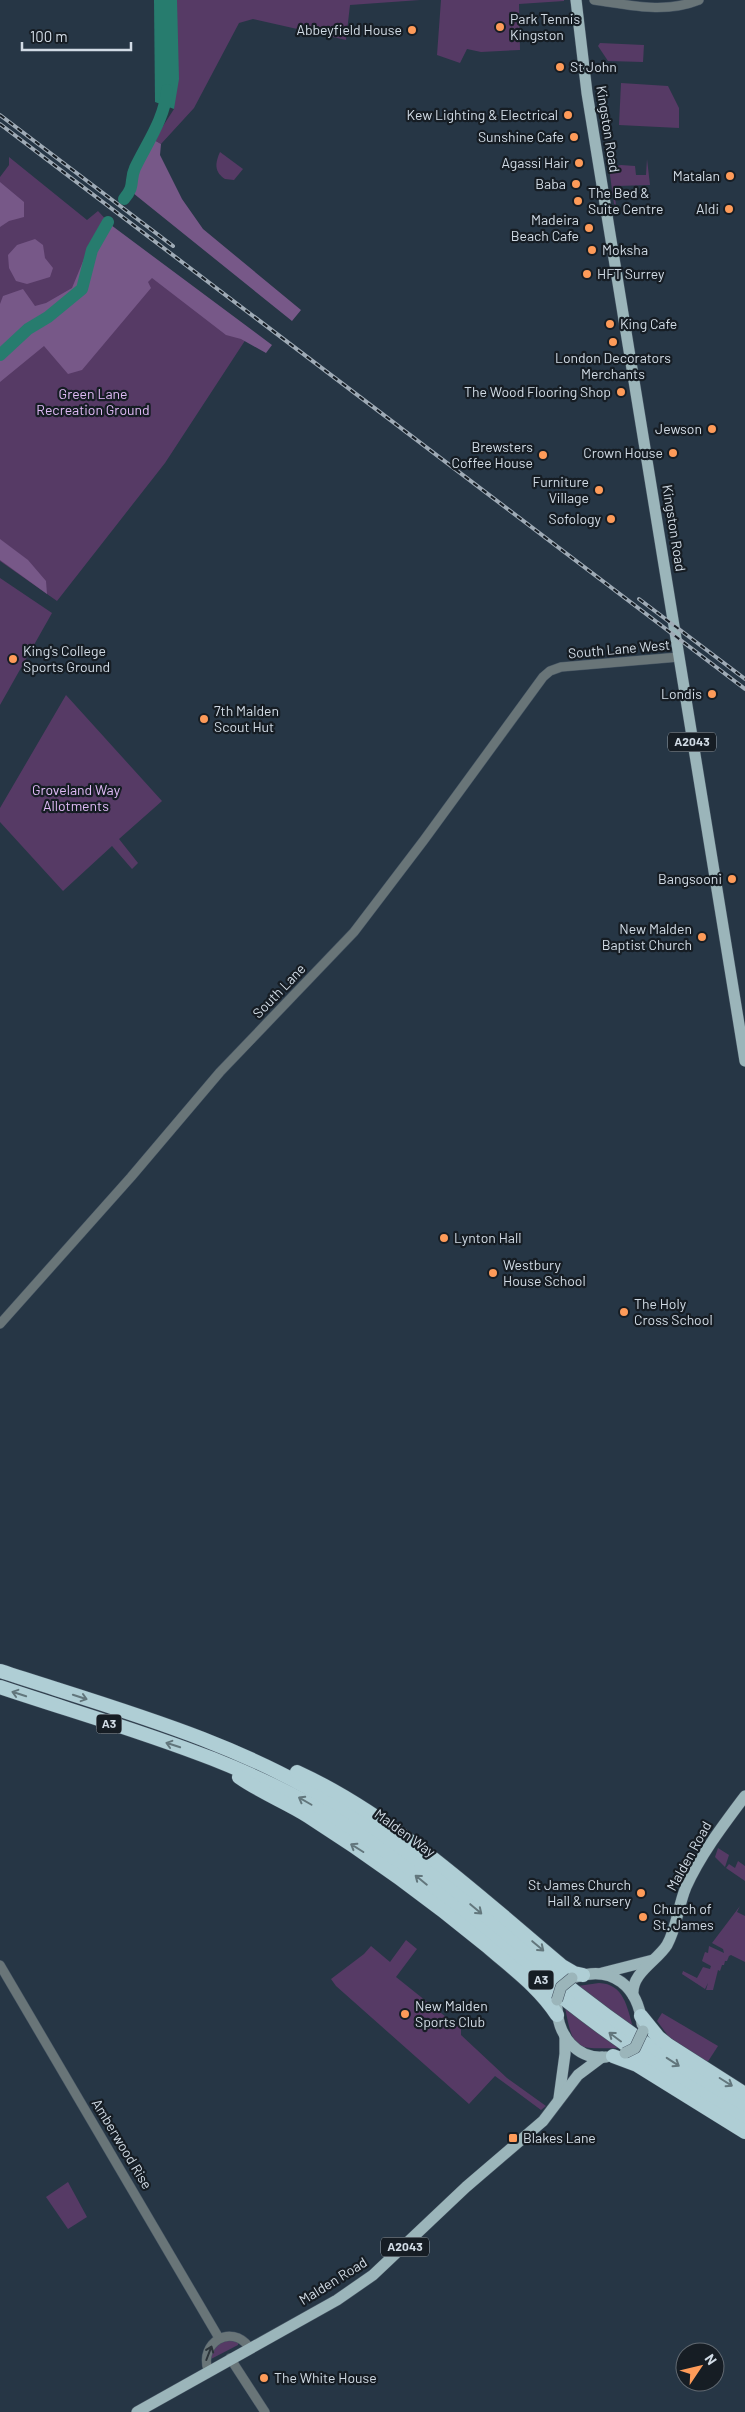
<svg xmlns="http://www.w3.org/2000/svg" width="745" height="2412" viewBox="0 0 745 2412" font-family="Barlow,sans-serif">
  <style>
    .green { fill: #563a65 }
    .forest { fill: #775888 }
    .water { fill: #277c6e }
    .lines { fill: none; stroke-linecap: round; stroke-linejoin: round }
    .river { stroke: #277c6e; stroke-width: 12 }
    .minor-casing { stroke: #455462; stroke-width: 10 }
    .major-casing { stroke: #455462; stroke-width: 12 }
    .highway-casing { stroke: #455462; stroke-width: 15 }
    .minor { stroke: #697578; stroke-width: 9 }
    .major { stroke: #9bb5ba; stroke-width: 11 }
    .highway { stroke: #afced5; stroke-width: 14 }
    .rail-casing { stroke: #9fabb6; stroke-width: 4 }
    .rail { stroke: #161d24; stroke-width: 2; stroke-dasharray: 5.5; stroke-linecap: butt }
    .major-bridge-casing { stroke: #455462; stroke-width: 12; stroke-linecap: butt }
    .major-bridge { stroke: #9bb5ba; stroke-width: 11 }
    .oneway { stroke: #62767c }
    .oneway2 { stroke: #2b3339 }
    .poi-dot { fill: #fe9b59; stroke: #161d24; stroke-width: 2 }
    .labels { text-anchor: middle; stroke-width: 4.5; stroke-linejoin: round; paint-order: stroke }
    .shield { fill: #161d24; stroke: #99a2ab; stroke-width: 1 }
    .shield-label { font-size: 12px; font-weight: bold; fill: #d1dbe5 }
    .poi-label { font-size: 14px; fill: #d1dbe5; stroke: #161d24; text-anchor: end }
    .street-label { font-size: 14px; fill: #d1dbe5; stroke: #161d24 }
    .park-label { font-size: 14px; fill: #e0bbf6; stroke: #161d24 }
  </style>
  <rect width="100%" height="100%" fill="#263645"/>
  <!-- green -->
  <g class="green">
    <polygon points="176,0 420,0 350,5 346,40 253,19 239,23 194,108 161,144 154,140 174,109"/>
    <polygon points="441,0 564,0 564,1 519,4 520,50 481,52 467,49 460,63 437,55"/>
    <polygon points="600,43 644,45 643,62 608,61 598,46"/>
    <polygon points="621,83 668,86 679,108 679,128 619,125"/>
    <path d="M220,152l23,17 -9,11 -9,-1c-11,-7 -10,-16 -5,-27z"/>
    <polygon points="9,157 87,220 98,211 111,225 108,229 248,336 165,463 57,601 0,561 0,359 79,288 0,349 0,177 9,165"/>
    <polygon points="647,159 650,185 617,186 614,190 616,205 614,204 609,168 621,165 635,166 636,175 646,175"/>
    <polygon points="0,578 52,613 0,705"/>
    <polygon points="66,695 162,801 119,839 138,863 132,869 112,846 63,891 0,822 0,808"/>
    <polygon points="718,1848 729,1855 725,1867 715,1857"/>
    <polygon points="738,1861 745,1866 745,1881 726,1868 729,1864 735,1868"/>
    <polygon points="740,1906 737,1912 745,1916 745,1962 731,1955 729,1956 727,1961 725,1961 724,1965 722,1965 720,1971 718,1970 713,1990 706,1990 708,1983 705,1989 682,1974 683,1971 697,1978 703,1967 710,1969 711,1966 702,1961 705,1952 708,1953 709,1946 724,1953 723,1949 712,1943"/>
    <polygon points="406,1940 417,1949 396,1977 461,2029 461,2035 507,2078 546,2106 541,2110 495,2076 469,2104 336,1986 331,1979 364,1954 371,1946 390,1962"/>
    <path d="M599,1983c25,1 28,24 34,44l-55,-41z"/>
    <path d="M565,2007l54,41c-43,1 -46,3 -54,-41z"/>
    <polygon points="662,2013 718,2046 707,2063 669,2037 657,2021"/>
    <polygon points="68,2182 87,2217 68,2229 46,2197"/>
    <polygon points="229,2339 238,2341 238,2345 211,2359 210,2352 215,2345"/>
  </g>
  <!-- forest -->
  <g class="forest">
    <polygon points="154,140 161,144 160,155 182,199 203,229 301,310 292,321 133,193 136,173"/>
    <polygon points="0,182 24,202 24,217 9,221 0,227"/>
    <polygon points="111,225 272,345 266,353 241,339 226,335 152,278 148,282 151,288 82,370 68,374 44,346 0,382 0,304 3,296 23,289 35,306 46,303 72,288 84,259 96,252"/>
    <polygon points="35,239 43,245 45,258 53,268 50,277 27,284 16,281 9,268 8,255 17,245"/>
    <polygon points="0,539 28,560 46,581 47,594 0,560"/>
  </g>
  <!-- water -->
  <polygon class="water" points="154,0 177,0 179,79 174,109 155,102"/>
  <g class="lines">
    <!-- river -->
    <g class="river">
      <path d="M124,199c12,-14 5,-18 11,-31 12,-25 30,-50 32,-78"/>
      <polyline points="0,355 28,329 48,317 82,289 92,250 108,222"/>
    </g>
    <defs>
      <g id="minor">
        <path d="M594,0c36,5 70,14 105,0"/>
        <polyline points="0,1324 131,1177 220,1072 354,932 424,840 543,677 550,671 561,667 679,657"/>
        <polyline points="0,1965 219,2338"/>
        <polyline points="230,2358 265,2412"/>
        <path d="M208,2370c-9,-27 23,-47 41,-23"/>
      </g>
      <g id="major">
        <polyline points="576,0 587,93 745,1061"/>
        <polyline points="602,1973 653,1960"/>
        <path d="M576,1977c37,-12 62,10 66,47"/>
        <path d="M633,1995c-2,-22 24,-34 34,-50 10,-18 11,-39 19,-58 15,-33 38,-63 59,-91"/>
        <path d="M557,2008c1,27 19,52 49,49"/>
        <polyline points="559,2098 565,2054 565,2036"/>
        <polyline points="137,2412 337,2300 373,2275 466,2187 543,2121 578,2075 602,2057"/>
      </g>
      <g id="highway">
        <path d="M0,1671c116,38 237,70 340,136 84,54 156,123 234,184 54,42 111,81 171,115"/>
        <path d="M0,1687c119,40 242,71 348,140 79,51 145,116 219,174 56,44 116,84 178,119"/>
        <path d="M297,1772c96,44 184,126 265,194l12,7 9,2"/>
        <path d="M239,1777c21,15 47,25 69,39 63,40 122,83 179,130 25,22 52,41 70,69"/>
        <polyline points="641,2016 658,2037 668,2045 745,2094"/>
        <polyline points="613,2056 637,2065 745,2132"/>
      </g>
    </defs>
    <!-- minor casing -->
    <use href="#minor" class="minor-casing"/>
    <!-- major casing -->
    <use href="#major" class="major-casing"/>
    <!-- highway casing -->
    <use href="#highway" class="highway-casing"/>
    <!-- minor -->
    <use href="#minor" class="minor"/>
    <!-- major -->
    <use href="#major" class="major"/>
    <!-- highway -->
    <use href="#highway" class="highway"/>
    <defs>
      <g id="rail">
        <polyline points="0,115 173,246"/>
        <polyline points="0,124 745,689"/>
        <polyline points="639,599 745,679"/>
      </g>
    </defs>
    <!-- rail casing -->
    <use href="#rail" class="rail-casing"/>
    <!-- rail -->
    <use href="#rail" class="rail"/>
    <defs>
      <g id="major-bridge">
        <polyline points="557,2000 561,1987 572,1978"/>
        <polyline points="625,2053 635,2048 643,2031"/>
      </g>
    </defs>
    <!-- major-bridge casing -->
    <use href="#major-bridge" class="major-bridge-casing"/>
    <!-- major-bridge -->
    <use href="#major-bridge" class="major-bridge"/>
  </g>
  <!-- one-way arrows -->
  <defs><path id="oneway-shaft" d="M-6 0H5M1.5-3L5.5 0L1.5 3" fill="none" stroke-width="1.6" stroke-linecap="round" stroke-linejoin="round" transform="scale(1.25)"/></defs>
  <g class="oneway">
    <use href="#oneway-shaft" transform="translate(19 1694) rotate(-162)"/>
    <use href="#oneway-shaft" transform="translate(80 1697) rotate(18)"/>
    <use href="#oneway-shaft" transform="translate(173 1745) rotate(-162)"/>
    <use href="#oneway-shaft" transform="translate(305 1801) rotate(-150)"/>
    <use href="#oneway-shaft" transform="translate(357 1848) rotate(-148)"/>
    <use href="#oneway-shaft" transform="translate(421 1880) rotate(-141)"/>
    <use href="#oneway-shaft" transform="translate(476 1909) rotate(40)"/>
    <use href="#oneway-shaft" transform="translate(538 1946) rotate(40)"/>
    <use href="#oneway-shaft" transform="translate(615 2037) rotate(-143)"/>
    <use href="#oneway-shaft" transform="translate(673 2062) rotate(33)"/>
    <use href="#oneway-shaft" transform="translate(726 2082) rotate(32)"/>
  </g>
  <use class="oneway2" href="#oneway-shaft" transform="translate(209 2353) rotate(-69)"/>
  <!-- markers -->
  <g class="poi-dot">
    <circle cx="500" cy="27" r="5"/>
    <circle cx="412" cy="30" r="5"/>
    <circle cx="560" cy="67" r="5"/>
    <circle cx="568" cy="115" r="5"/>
    <circle cx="574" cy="137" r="5"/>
    <circle cx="579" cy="163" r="5"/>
    <circle cx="730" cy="176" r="5"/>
    <circle cx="576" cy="184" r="5"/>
    <circle cx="578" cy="201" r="5"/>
    <circle cx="729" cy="209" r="5"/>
    <circle cx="589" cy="228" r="5"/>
    <circle cx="592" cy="250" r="5"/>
    <circle cx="587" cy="274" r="5"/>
    <circle cx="610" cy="324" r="5"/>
    <circle cx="613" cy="342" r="5"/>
    <circle cx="621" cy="392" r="5"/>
    <circle cx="712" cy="429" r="5"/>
    <circle cx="673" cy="453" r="5"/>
    <circle cx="543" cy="455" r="5"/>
    <circle cx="599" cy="490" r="5"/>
    <circle cx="611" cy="519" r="5"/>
    <circle cx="13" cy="659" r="5"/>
    <circle cx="712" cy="694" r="5"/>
    <circle cx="204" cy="719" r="5"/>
    <circle cx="732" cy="879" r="5"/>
    <circle cx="702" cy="937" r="5"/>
    <circle cx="444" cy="1238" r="5"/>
    <circle cx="493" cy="1273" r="5"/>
    <circle cx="624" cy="1312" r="5"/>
    <circle cx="641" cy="1893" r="5"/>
    <circle cx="643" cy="1917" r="5"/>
    <circle cx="405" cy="2014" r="5"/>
    <rect x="508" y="2133" width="10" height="10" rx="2.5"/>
    <circle cx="264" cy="2378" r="5"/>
  </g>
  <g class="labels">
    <!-- shield labels -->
    <g class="shield">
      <rect x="668" y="732.5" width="48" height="19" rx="4"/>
      <rect x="96.5" y="1714.5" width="25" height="19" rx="4"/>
      <rect x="528.5" y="1970.5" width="25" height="19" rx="4"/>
      <rect x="381" y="2237.5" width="48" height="19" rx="4"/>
    </g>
    <g class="shield-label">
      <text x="692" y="746">A2043</text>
      <text x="109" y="1728">A3</text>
      <text x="541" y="1984">A3</text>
      <text x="405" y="2251">A2043</text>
    </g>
    <!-- poi labels -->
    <g class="poi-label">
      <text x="510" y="24" text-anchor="start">Park Tennis<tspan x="510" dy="16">Kingston</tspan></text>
      <text x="402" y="35">Abbeyfield House</text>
      <text x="570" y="72" text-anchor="start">St John</text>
      <text x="558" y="120">Kew Lighting &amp; Electrical</text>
      <text x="564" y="142">Sunshine Cafe</text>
      <text x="569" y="168">Agassi Hair</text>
      <text x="720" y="181">Matalan</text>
      <text x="566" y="189">Baba</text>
      <text x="588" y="198" text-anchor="start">The Bed &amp;<tspan x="588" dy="16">Suite Centre</tspan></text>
      <text x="719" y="214">Aldi</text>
      <text x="579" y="225">Madeira<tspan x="579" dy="16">Beach Cafe</tspan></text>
      <text x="602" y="255" text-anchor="start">Moksha</text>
      <text x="597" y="279" text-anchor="start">HFT Surrey</text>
      <text x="620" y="329" text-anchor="start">King Cafe</text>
      <text x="613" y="363" text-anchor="middle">London Decorators<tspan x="613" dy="16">Merchants</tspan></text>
      <text x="611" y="397">The Wood Flooring Shop</text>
      <text x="702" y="434">Jewson</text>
      <text x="533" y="452">Brewsters<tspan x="533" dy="16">Coffee House</tspan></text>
      <text x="663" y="458">Crown House</text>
      <text x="589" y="487">Furniture<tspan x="589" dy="16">Village</tspan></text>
      <text x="601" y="524">Sofology</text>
      <text x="23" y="656" text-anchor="start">King's College<tspan x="23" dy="16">Sports Ground</tspan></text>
      <text x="702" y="699">Londis</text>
      <text x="214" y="716" text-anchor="start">7th Malden<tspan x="214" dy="16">Scout Hut</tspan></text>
      <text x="722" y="884">Bangsooni</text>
      <text x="692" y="934">New Malden<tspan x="692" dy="16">Baptist Church</tspan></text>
      <text x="454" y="1243" text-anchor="start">Lynton Hall</text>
      <text x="503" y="1270" text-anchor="start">Westbury<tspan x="503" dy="16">House School</tspan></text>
      <text x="634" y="1309" text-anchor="start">The Holy<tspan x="634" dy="16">Cross School</tspan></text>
      <text x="631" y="1890">St James Church<tspan x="631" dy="16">Hall &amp; nursery</tspan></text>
      <text x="653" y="1914" text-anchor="start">Church of<tspan x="653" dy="16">St. James</tspan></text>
      <text x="415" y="2011" text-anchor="start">New Malden<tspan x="415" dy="16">Sports Club</tspan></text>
      <text x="523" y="2143" text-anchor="start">Blakes Lane</text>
      <text x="274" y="2383" text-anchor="start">The White House</text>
    </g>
    <!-- street labels -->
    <g class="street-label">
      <text transform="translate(608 129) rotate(81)" y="5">Kingston Road</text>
      <text transform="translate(674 528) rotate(81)" y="5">Kingston Road</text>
      <text transform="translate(619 649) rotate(-5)" y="5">South Lane West</text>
      <text transform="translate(279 991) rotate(-46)" y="5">South Lane</text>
      <text transform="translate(405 1833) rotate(36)" y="5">Malden Way</text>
      <text transform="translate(689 1856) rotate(-61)" y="5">Malden Road</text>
      <text transform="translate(122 2144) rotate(59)" y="5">Amberwood Rise</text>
      <text transform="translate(333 2281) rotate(-32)" y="5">Malden Road</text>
    </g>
    <!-- park labels -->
    <g class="park-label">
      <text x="93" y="399">Green Lane<tspan x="93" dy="16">Recreation Ground</tspan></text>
      <text x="76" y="795">Groveland Way<tspan x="76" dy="16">Allotments</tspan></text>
    </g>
  </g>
  <!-- north arrow -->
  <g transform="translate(700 2367) rotate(55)"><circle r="24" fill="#161d24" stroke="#616971"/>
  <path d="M0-4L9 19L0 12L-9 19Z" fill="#fe9b59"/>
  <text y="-8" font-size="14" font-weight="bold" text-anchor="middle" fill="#d1dbe5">N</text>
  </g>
  <!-- scale -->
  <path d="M22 42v8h109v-8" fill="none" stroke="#d1dbe5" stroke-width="2.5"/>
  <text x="30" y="42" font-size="15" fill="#d1dbe5" stroke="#161d24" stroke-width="4" paint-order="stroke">100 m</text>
</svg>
